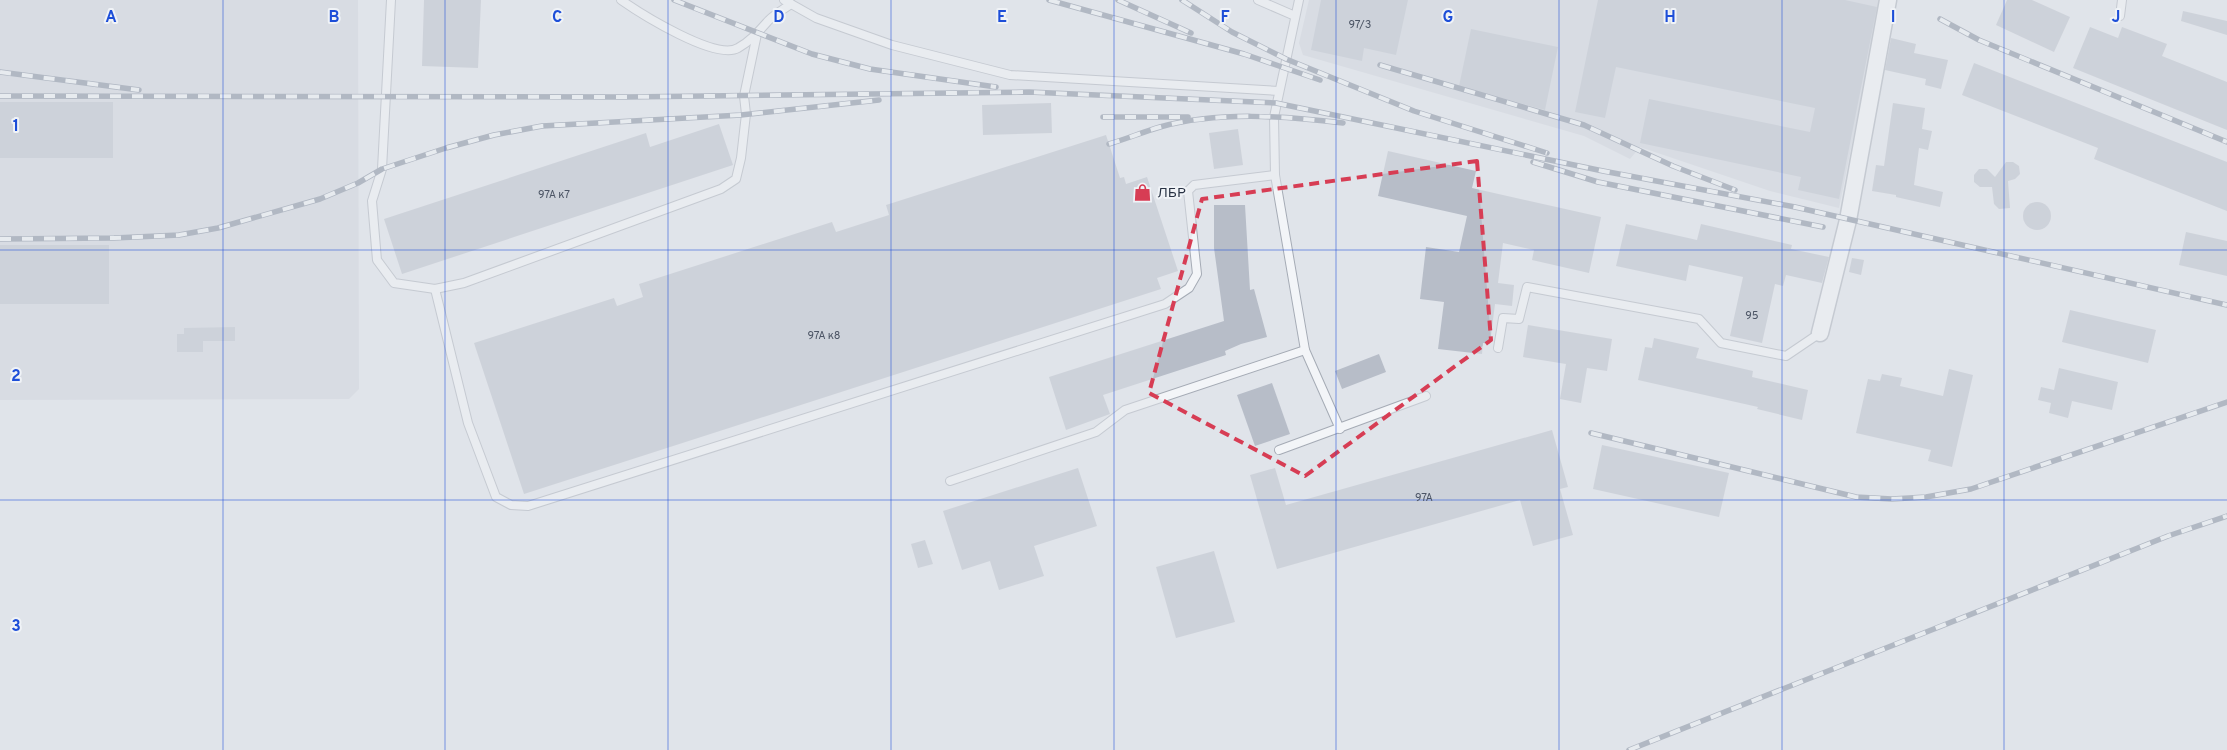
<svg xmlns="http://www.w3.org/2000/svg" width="2227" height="750" viewBox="0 0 2227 750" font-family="Overpass,sans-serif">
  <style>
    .built { fill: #ced3dc }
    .building { fill: #b7bdc8 }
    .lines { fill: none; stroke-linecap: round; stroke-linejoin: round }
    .lane-casing { stroke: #a5abb5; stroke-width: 10 }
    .street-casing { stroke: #a5abb5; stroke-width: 19 }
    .lane { stroke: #f3f5f8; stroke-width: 8 }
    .street { stroke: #f3f5f8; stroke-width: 16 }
    .rail-casing { stroke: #788395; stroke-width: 5.5 }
    .rail { stroke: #f0f3f7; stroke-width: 4; stroke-dasharray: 11; stroke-linecap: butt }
    .marked { fill: none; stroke: #d73d54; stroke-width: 4; stroke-dasharray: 10 6; stroke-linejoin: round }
    .grid { fill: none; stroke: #1d4ed8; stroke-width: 1; stroke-opacity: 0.55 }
    .labels { text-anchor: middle; stroke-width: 4; stroke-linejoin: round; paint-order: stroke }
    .number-label { font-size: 11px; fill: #4b5464 }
    .poi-label { font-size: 14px; fill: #273143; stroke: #f0f3f7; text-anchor: start }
    .grid-label { font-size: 16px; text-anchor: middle; font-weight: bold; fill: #1d4ed8; stroke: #f0f3f7; stroke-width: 4; stroke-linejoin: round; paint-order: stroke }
  </style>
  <rect width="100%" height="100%" fill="#e0e4ea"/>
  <!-- built -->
  <g class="built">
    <polygon points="0,0 358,0 359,389 349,399 0,400"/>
    <polygon points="1309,0 1881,0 1839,208 1770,191 1640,147 1630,159 1584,136 1303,55 1299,43"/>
  </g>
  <!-- building -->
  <g class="building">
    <polygon points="424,0 481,0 478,68 422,66"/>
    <polygon points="1321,0 1408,0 1396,55 1364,48 1362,61 1311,50"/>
    <polygon points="1598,0 1845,0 1877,7 1839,199 1798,190 1801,177 1640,143 1649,99 1810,132 1815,108 1616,67 1605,118 1575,112"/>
    <polygon points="2007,0 2032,0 2070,17 2054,52 1996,25"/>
    <polygon points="2183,11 2227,21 2227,35 2181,21"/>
    <polygon points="2090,27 2118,38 2122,27 2167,44 2162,56 2227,82 2227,130 2073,68"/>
    <polygon points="1471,29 1558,47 1545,110 1459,86"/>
    <polygon points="1891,38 1916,44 1914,53 1948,60 1941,89 1925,85 1926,79 1885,70"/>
    <polygon points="1974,63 2227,162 2227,211 2094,159 2098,148 1962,95"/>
    <rect x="0" y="102" width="113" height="56"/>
    <polygon points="1051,103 1052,133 983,135 982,105"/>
    <polygon points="1893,103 1925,108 1922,129 1932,131 1928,150 1919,148 1914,185 1943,192 1940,207 1896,197 1896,195 1872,191 1876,165 1884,166"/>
    <polygon points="719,124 733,165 402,274 384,219 646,133 650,147"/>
    <polygon points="1238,129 1243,165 1214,169 1209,133"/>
    <polygon points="1106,135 1120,178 1124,177 1126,184 1147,177 1178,271 1157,278 1161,289 524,494 474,343 614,298 617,306 643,297 639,284 832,222 836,232 889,215 886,205"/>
    <polygon points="1388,151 1476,171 1472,188 1601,217 1589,273 1532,260 1534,250 1503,243 1498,283 1514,285 1512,306 1495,304 1490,344 1483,343 1482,354 1438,349 1444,302 1420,299 1426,247 1459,252 1467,216 1378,196"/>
    <polygon points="2006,162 2013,162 2019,166 2020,174 2015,179 2008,181 2010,208 1999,209 1994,204 1992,187 1980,187 1974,182 1974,175 1979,169 1987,169 1995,177"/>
    <circle cx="2037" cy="216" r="14"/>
    <polygon points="1214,205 1245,205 1250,290 1254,289 1267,337 1241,344 1225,351 1226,355 1103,395 1110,414 1066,430 1049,377 1224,321 1214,248"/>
    <polygon points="1626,224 1697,240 1701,224 1792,245 1791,249 1829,257 1822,283 1786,275 1783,286 1775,284 1762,343 1730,336 1743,277 1689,265 1686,281 1616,266"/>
    <polygon points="2186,232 2227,241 2227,276 2179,265"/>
    <rect x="0" y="245" width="109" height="59"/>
    <polygon points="1852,258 1864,260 1861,275 1849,272"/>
    <polygon points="2070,310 2156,330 2148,363 2062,342"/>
    <polygon points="1528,325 1612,339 1607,371 1587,368 1581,403 1560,399 1566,364 1523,357"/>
    <polygon points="235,327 235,341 203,341 203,352 177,352 177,334 184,334 184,328"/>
    <polygon points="1654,338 1699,348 1696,358 1753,371 1752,377 1808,390 1802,420 1757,409 1758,407 1638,380 1645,347 1652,348"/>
    <polygon points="1379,354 1386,372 1342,389 1335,371"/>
    <polygon points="2059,368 2118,382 2112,410 2072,401 2068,418 2049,413 2051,403 2038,400 2041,387 2054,390"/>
    <polygon points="1949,369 1973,375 1952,467 1928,461 1931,450 1856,433 1868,379 1880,381 1882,374 1902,378 1900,386 1943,396"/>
    <polygon points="1272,383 1290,434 1255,446 1237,395"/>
    <polygon points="1552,430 1568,487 1560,489 1573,535 1533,546 1520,500 1277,569 1250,475 1275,468 1286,505"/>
    <polygon points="1602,445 1729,473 1719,517 1593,489"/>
    <polygon points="1078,468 1097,526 1034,546 1044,576 999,590 990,561 962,570 943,511"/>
    <polygon points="925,540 933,564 918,568 911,544"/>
    <polygon points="1214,551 1235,622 1176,638 1156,567"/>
  </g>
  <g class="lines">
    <defs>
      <g id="lane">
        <polyline points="391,0 382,169 372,201 377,260 394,283 435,289 464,283 721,189 736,179 741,158 746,114 744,96 757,34"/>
        <path d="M621,0c20,14 95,61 117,48 13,-7 22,-18 31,-28 6,-6 15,-11 22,-16"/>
        <polyline points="784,0 816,18 892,45 1010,75 1279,91"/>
        <polyline points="1258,0 1295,16"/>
        <polyline points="1299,0 1274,117 1275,175 1305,350 1340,429"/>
        <polyline points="2120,16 2122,0"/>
        <polyline points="435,289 468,423 496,497 511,505 528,506 1165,304 1189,288 1197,274 1188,191 1194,185 1275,175"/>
        <polyline points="1498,348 1503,318 1519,319 1527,287 1699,319 1721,343 1786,356 1820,333"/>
        <polyline points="1279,450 1426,396"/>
        <polyline points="950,481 1096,432 1125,410 1305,350"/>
      </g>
      <polyline id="street" points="1820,333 1848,220 1888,0"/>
    </defs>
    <!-- lane casing -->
    <use href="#lane" class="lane-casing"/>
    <!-- street casing -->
    <use href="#street" class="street-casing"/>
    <!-- lane -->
    <use href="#lane" class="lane"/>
    <!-- street -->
    <use href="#street" class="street"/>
    <defs>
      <g id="rail">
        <polyline points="674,0 812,54 870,69 996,87"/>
        <polyline points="1049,0 1244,54 1320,80"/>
        <polyline points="1118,0 1191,33"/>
        <polyline points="1182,0 1232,32 1286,59 1414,111 1547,153"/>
        <polyline points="1940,19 1979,40 2227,142"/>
        <polyline points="1380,65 1584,125 1673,166 1735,190"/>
        <polyline points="0,72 139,90"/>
        <polyline points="0,96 626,97 1029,92 1276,103 1603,171 1795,207 2227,305"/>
        <polyline points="1103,117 1188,117"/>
        <path d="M1109,144c17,-5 34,-12 51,-17 58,-16 124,-11 183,-4"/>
        <polyline points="1533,162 1598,182 1823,227"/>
        <polyline points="0,239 114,238 179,235 218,228 320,199 358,183 382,169 446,148 494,135 542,126 741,115 879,100"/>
        <polyline points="1591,433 1856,497 1892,499 1926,497 1971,489 2227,402"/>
        <polyline points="1629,750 2168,536 2227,516"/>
      </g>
    </defs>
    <!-- rail casing -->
    <use href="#rail" class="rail-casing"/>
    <!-- rail -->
    <use href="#rail" class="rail"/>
  </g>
  <!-- marked area -->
  <path d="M0 0H2227V750H0ZM1477,161l14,179 -186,136 -156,-83 53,-194z" fill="#e0e4ea" fill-opacity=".55" fill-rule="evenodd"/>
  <path class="marked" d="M1477,161l14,179 -186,136 -156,-83 53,-194z"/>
  <!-- grid -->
  <path class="grid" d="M223,0v750M445,0v750M668,0v750M891,0v750M1114,0v750M1336,0v750M1559,0v750M1782,0v750M2004,0v750M0,250h2227M0,500h2227"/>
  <!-- icons -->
  <defs>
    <symbol id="shop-bare" viewBox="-9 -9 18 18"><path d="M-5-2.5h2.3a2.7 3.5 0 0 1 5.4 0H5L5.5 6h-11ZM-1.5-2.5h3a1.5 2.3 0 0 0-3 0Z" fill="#d73d54" stroke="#f0f3f7" stroke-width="2.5" paint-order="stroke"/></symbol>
  </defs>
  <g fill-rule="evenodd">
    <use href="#shop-bare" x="1130" y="180" width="25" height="25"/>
  </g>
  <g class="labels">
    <!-- number labels -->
    <g class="number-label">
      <text x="1360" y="28">97/3</text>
      <text x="554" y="198">97А к7</text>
      <text x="1752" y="319">95</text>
      <text x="824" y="339">97А к8</text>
      <text x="1424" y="501">97А</text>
    </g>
    <!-- poi labels -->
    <g class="poi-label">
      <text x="1157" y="197">ЛБР</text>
    </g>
  </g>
  <g class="grid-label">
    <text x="111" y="22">A</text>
    <text x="334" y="22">B</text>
    <text x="557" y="22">C</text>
    <text x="779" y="22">D</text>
    <text x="1002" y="22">E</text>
    <text x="1225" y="22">F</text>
    <text x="1448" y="22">G</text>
    <text x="1670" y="22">H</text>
    <text x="1893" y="22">I</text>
    <text x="2116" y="22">J</text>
    <text x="16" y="131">1</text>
    <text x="16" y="381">2</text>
    <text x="16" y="631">3</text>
  </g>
</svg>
